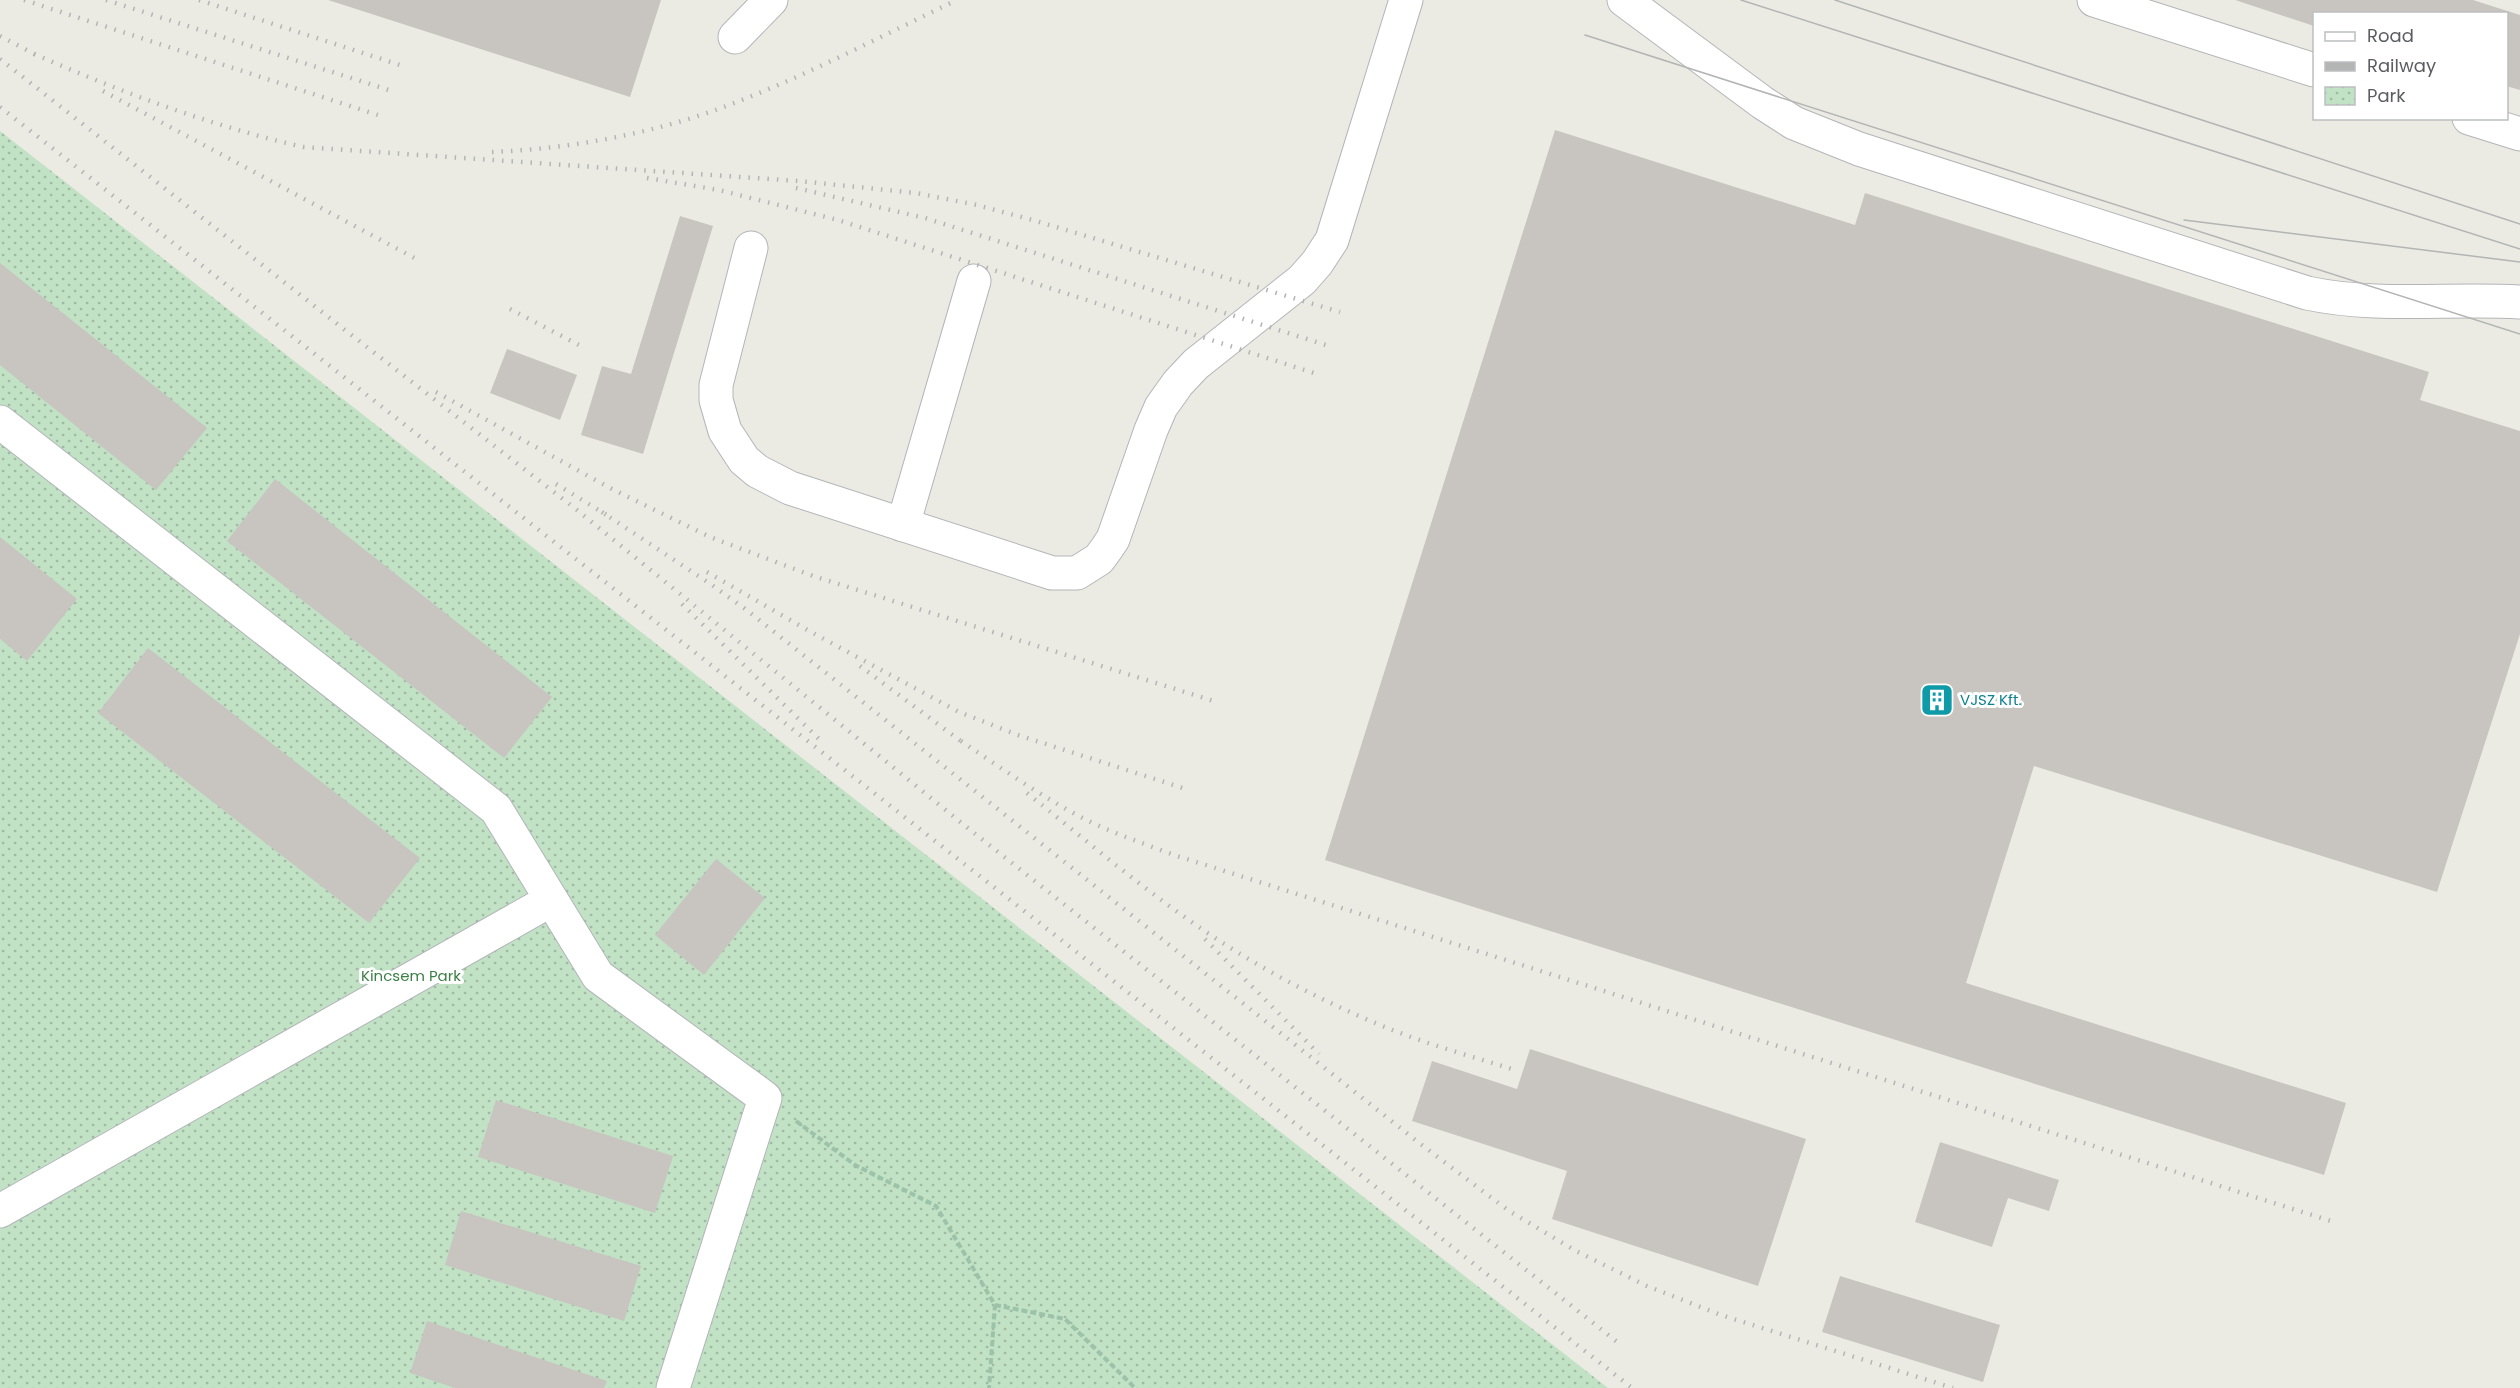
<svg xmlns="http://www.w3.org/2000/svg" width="2520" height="1388" viewBox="0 0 2520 1388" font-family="Poppins,sans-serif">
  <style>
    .park { fill: url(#park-dots) }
    .building { fill: #c8c5c0 }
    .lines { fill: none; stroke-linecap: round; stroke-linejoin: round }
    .minor-casing { stroke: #b3b5b9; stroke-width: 35 }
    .path { stroke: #9cc2aa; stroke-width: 4; stroke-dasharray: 6 3; stroke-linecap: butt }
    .minor { stroke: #fff; stroke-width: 33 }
    .tram { stroke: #b3b4b4; stroke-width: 1.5 }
    .rail { stroke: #b3b4b4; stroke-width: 4.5; stroke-dasharray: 1.5 8; stroke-linecap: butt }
    .labels { text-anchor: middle; stroke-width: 6; stroke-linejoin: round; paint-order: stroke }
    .culture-label { font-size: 15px; fill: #0d838f; stroke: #fff; text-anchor: start }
    .park-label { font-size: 15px; fill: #3c8046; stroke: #fff }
  </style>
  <defs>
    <pattern id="park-dots" width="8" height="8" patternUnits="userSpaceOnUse" patternTransform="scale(1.5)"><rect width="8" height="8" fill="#c1e2c4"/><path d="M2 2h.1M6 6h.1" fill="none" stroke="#a0baa3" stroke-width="1.8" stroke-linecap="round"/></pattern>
  </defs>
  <rect width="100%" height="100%" fill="#ecebe3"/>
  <!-- park -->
  <polygon class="park" points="0,131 1608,1388 0,1388"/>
  <!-- building -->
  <g class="building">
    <polygon points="328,0 661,0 630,97"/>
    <polygon points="2235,0 2473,0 2520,15 2520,90 2506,86 2506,14 2314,14 2314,26"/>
    <polygon points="1555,130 1855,225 1865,193 2429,372 2420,400 2520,431 2520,634 2437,892 2034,766 1966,983 2346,1103 2324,1175 1325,860"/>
    <polygon points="680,216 713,226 643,454 581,435 602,366 631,374"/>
    <polygon points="0,263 207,428 156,490 0,365"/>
    <polygon points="507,349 577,375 560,420 490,393"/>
    <polygon points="275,479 552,697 504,758 227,541"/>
    <polygon points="0,537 77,599 27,661 0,639"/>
    <polygon points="148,648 420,858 369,923 98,713"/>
    <polygon points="716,859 765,898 704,975 655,935"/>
    <polygon points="1530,1049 1806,1139 1758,1286 1552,1219 1567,1171 1412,1121 1432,1061 1517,1089"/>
    <polygon points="496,1100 673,1156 655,1213 478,1157"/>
    <polygon points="1940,1142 2059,1180 2049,1211 2008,1198 1992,1247 1915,1222"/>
    <polygon points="461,1211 641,1266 624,1321 445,1265"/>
    <polygon points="1840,1276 2000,1325 1983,1382 1822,1332"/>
    <polygon points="427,1321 607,1381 604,1388 455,1388 410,1373"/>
  </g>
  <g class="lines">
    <defs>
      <g id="minor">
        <path d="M1624,0l139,103 31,20 65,26 448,144c70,15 142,5 213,9"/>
        <polyline points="2094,0 2314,70"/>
        <polyline points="735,37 771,0"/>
        <polyline points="2469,118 2520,134"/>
        <polyline points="751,248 716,385 716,400 725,431 744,460 757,471 790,488 1052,573 1077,573 1099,559 1107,548 1113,539 1151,430 1161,407 1178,383 1196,364 1302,280 1317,263 1332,240 1406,0"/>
        <polyline points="0,422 496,809 598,976 765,1098 673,1388"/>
        <polyline points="903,525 974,281"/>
        <polyline points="0,1211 551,900"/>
      </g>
    </defs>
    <!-- minor casing -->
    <use href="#minor" class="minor-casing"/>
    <!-- path -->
    <g class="path">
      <polyline points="796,1121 855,1165 936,1206 995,1305 989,1388"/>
      <polyline points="995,1305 1065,1319 1135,1388"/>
    </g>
    <!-- minor -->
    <use href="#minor" class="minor"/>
    <!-- tram -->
    <g class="tram">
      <polyline points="1741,0 2520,249"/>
      <polyline points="1835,0 2520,224"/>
      <polyline points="1585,35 2520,334"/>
      <polyline points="2184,220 2520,262"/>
    </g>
    <!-- rail -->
    <g class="rail">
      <polyline points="24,0 384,117"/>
      <polyline points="106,0 392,91"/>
      <polyline points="199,0 400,65"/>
      <polyline points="0,36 42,58"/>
      <path d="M34,54c90,39 174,71 269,93l496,34 117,12 61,12 59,16 304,91"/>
      <polyline points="0,59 345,330 577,510 964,825 1621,1345"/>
      <polyline points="103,91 420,261"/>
      <polyline points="0,107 1632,1388"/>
      <path d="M492,152c72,-3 147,-16 215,-39 86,-30 168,-74 250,-113"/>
      <polyline points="647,178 719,190 838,220 1320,375"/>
      <polyline points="796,188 925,218 1329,346"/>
      <polyline points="510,309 579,345"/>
      <polyline points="436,392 610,488 710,537 813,576 1217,702"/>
      <polyline points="556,484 610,517"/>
      <polyline points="602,512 709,583 744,608 1418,1142 1509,1211 1576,1251 1647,1286 1721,1315 1953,1388"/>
      <polyline points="707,572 811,632 959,712 1018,735 1189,790"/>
      <polyline points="682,604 823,743"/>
      <polyline points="860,666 966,745"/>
      <path d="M961,741c37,25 74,51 114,73 31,17 65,28 99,41l1160,367"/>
      <path d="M1027,793c66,53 131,109 202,154 52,33 110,62 166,84 38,15 79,26 117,38"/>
      <polyline points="1205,939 1319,1054"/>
    </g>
  </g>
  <!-- icons -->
  <defs>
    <symbol id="building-square" viewBox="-11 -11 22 22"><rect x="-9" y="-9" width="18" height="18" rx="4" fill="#0f9aa8" stroke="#fff"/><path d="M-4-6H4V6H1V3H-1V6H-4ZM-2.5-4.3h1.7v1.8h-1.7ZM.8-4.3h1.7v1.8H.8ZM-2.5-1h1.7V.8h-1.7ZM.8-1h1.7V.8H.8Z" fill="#fff"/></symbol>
  </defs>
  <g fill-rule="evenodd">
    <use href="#building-square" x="1918" y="681" width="38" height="38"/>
  </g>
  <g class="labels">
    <!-- culture labels -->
    <g class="culture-label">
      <text x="1960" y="705">VJSZ Kft.</text>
    </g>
    <!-- park labels -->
    <g class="park-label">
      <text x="411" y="981">Kincsem Park</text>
    </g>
  </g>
  <!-- legend -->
  <rect x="2313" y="12" width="195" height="108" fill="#ffffff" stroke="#bdbec0" stroke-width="1.5"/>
  <rect x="2325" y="32" width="30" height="9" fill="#ffffff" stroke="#bdbec0" stroke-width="1.5"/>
  <text x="2367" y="42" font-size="18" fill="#5b5d62">Road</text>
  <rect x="2325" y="62" width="30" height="9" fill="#b3b4b4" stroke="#bdbec0" stroke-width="1.5"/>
  <text x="2367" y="72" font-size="18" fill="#5b5d62">Railway</text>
  <rect x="2325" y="87" width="30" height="18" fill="url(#park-dots)" stroke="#bdbec0" stroke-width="1.5"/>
  <text x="2367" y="102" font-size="18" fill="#5b5d62">Park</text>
</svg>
